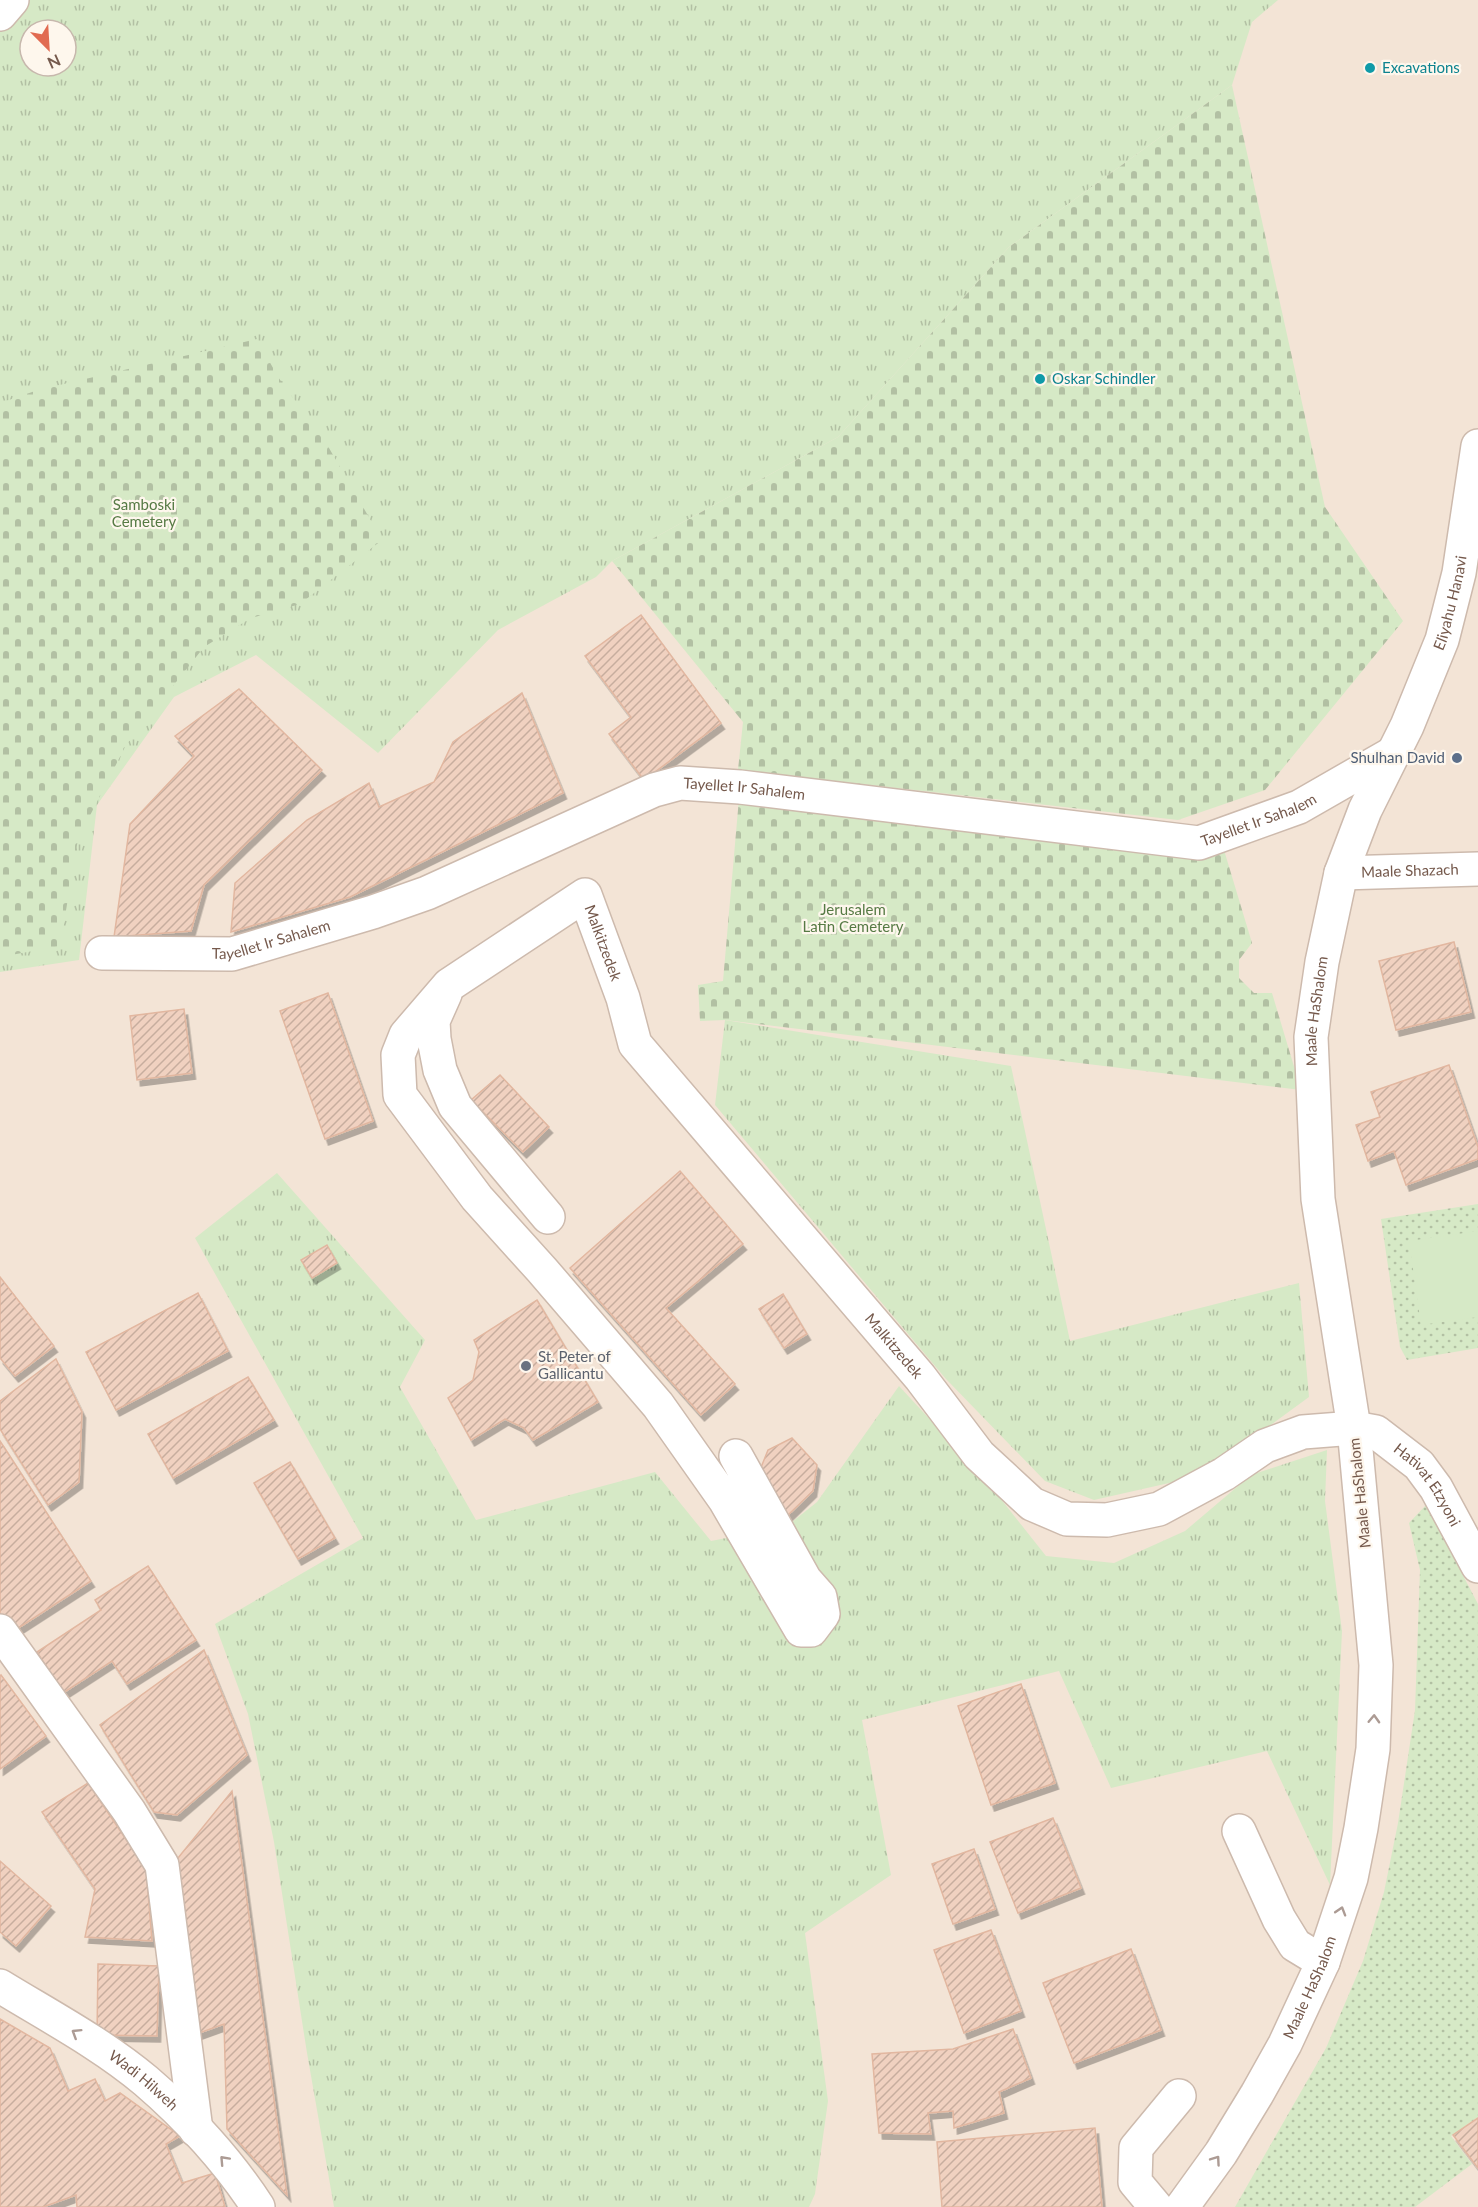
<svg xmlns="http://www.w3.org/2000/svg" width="1478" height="2207" viewBox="0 0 1478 2207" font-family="Lato,sans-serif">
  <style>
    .residential { fill: #f3e4d6; fill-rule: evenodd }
    .grass { fill: url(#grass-tufts); fill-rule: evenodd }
    .cemetery { fill: url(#cemetery-stones) }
    .park { fill: url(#park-dots) }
    .pitch { fill: #d6e9c6 }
    .building { fill: url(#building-hatch); stroke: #e2b7a0; stroke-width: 1.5; filter: url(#shadow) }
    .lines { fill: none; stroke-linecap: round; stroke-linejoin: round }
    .minor-casing { stroke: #cdbaad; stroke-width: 36 }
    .minor { stroke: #fff; stroke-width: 33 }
    .oneway { stroke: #ac9b94 }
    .culture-dot { fill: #0f9aa8; stroke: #fef7ed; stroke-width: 2 }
    .service-dot { fill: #5c6f8a; stroke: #fef7ed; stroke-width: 2 }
    .worship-dot { fill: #6b7280; stroke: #fef7ed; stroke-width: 2 }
    .labels { text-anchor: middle; stroke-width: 4.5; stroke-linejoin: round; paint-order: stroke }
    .culture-label { font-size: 15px; fill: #0d838f; stroke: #fef7ed; text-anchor: start }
    .park-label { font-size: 15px; fill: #567a44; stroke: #fef7ed }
    .street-label { font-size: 15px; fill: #75594c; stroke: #fef7ed }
    .service-label { font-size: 15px; fill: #4e5e75; stroke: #fef7ed; text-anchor: end }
    .worship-label { font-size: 15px; fill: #5b616d; stroke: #fef7ed; text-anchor: start }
  </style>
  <defs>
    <pattern id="grass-tufts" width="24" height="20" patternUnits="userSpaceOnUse" patternTransform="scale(1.5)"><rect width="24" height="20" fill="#d6e9c6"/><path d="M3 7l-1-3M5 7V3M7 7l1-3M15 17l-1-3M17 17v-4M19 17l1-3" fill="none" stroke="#b2c0a3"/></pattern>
    <pattern id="cemetery-stones" width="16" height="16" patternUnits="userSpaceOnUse" patternTransform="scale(1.5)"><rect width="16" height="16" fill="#d6e9c6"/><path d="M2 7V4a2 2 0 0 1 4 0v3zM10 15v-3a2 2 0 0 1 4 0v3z" fill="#b2c0a3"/></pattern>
    <pattern id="park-dots" width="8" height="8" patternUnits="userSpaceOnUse" patternTransform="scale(1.5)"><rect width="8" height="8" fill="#d6e9c6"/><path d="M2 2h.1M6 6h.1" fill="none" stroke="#b2c0a3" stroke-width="1.8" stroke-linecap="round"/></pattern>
    <pattern id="building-hatch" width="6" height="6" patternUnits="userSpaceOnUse" patternTransform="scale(1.5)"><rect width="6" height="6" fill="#f0d1c0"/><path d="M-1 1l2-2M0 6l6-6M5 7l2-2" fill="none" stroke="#c7ad9e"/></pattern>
    <filter id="shadow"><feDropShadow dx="3.5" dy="6" stdDeviation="0" flood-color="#0004"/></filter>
  </defs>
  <rect width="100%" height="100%" fill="#fcf3e7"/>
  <!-- residential -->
  <path class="residential" d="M0,0h1478v2207h-1478zM30,30h36v36h-36z"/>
  <!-- grass -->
  <g class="grass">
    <path d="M0,0h1278l-26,22 -20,63 -223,162 -171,190 -226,124 -16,16 -98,53 -120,123 -122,-98 -82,42 -77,108 -18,155 -79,12zM30,30h36v36h-36z"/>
    <polygon points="725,1020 1011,1066 1070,1341 1299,1283 1309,1397 1250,1440 1178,1481 1094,1500 1045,1481 946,1379 715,1105"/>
    <polygon points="277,1173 425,1340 400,1387 476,1520 655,1472 711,1541 787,1526 817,1502 899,1386 985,1479 1046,1556 1114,1563 1185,1531 1251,1475 1327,1450 1325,1501 1342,1631 1330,1885 1267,1751 1111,1788 1059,1671 862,1720 891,1875 805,1933 828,2101 815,2194 809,2207 334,2207 307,2053 274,1842 248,1714 215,1624 363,1538 195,1238"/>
  </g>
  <!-- cemetery -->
  <g class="cemetery">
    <polygon points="1232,85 1325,507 1403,621 1265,790 1178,820 738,770 743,722 612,561 838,437 1009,247"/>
    <polygon points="257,339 278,377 329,448 382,540 300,604 251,618 204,647 126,745 78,839 60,946 0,957 0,403 38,390"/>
    <polygon points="740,787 1224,850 1252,943 1239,960 1239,978 1254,993 1272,993 1301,1090 725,1020 700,1021 698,985 723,981"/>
  </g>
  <!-- park -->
  <g class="park">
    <polygon points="1478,1204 1478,1348 1407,1360 1400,1347 1381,1219"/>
    <polygon points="1426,1505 1478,1604 1478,2117 1451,2136 1472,2164 1415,2207 1235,2207 1326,2048 1363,1961 1384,1892 1398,1823 1415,1710 1420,1570 1409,1523"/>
  </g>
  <!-- pitch -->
  <polygon class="pitch" points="1478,1231 1478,1317 1421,1325 1409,1241"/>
  <!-- building -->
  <g class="building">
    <polygon points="641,615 721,723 644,780 609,734 631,717 585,656"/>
    <polygon points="239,689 322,770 204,885 191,931 114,937 130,824 194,756 175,736"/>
    <polygon points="522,693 563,793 350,897 231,932 235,883 307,820 369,783 379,807 434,782 453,742"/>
    <polygon points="1454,942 1471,1012 1396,1030 1379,961"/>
    <polygon points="328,993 373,1121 325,1139 280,1011"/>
    <polygon points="184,1009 192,1073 137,1080 130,1016"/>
    <polygon points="1449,1065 1478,1147 1478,1159 1406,1185 1394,1151 1368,1161 1356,1125 1380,1117 1371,1092"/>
    <polygon points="500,1075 549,1127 523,1152 471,1100"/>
    <polygon points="680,1171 743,1244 666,1308 735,1384 701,1415 570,1268"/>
    <polygon points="327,1245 337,1263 312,1278 301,1260"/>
    <polygon points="0,1277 54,1346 15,1376 0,1358"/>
    <polygon points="198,1293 228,1351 116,1410 86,1352"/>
    <polygon points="783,1294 807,1334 784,1348 759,1309"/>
    <polygon points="537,1300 598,1402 533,1440 524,1428 505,1419 471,1440 448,1398 473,1380 479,1352 474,1340"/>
    <polygon points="56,1359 82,1412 79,1482 48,1505 0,1429 0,1401"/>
    <polygon points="248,1377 274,1420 173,1478 148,1434"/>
    <polygon points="792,1438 817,1465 813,1491 788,1515 758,1475 768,1450"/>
    <polygon points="0,1441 91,1581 6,1636 0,1628"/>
    <polygon points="290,1462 335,1538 298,1559 254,1483"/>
    <polygon points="148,1566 196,1640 127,1684 112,1661 63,1693 37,1652 101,1610 95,1600"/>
    <polygon points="204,1650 247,1755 177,1815 154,1812 100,1725"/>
    <polygon points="1,1675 46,1736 0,1769 0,1676"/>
    <polygon points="1021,1684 1055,1783 991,1805 958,1706"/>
    <polygon points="88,1783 146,1869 152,1941 85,1937 95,1889 42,1812"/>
    <polygon points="232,1791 287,2195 227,2129 224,2024 188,2037 178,1858"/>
    <polygon points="1053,1818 1081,1888 1018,1913 990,1842"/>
    <polygon points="974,1849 995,1909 953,1924 932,1864"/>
    <polygon points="0,1861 51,1906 16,1946 0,1932"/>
    <polygon points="991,1930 1021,2011 964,2033 934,1950"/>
    <polygon points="1131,1949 1161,2030 1074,2063 1043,1983"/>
    <polygon points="98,1964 159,1966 157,2036 97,2035"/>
    <polygon points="0,2019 50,2048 68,2091 95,2079 105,2101 120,2093 180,2136 166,2144 182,2183 215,2173 225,2207 77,2207 76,2195 43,2207 0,2207"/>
    <polygon points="1013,2029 1031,2078 999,2092 1004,2113 954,2128 953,2111 928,2113 931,2134 879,2133 872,2054 953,2049"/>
    <polygon points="1478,2118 1478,2168 1453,2135"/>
    <polygon points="1095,2128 1102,2207 942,2207 937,2142"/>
  </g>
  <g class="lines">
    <defs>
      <g id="minor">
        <polyline points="0,14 12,0"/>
        <path id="s1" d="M1341,873l137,-4"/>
        <path id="s2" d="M102,953l130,1 141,-42 54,-19 227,-103 26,-7 60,4 459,56 100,-36 96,-55"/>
        <polyline points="445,994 433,1021 434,1039 440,1070 455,1106 548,1217"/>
        <path id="s3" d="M736,1456l69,124 15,17 3,17 -12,16h-10l-76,-130 -67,-95 -116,-135 -65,-72 -77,-103 -2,-40 8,-20 43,-50 136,-90 38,103 12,46 285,333 59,78 53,49 35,15 40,1 52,-11 65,-35 41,-28 38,-14 51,-4 22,4 43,33 17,23 42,78"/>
        <polyline points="0,1631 129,1811 162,1865 196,2130"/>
        <polyline points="1239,1831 1279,1919 1295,1945 1323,1962"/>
        <path id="s4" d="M0,1986c49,30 102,58 146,95 41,35 83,81 112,126"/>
        <polyline points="1156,2207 1135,2182 1136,2148 1179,2096"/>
        <path id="s5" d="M1182,2207l39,-54 36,-59 28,-50 38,-82 28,-84 10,-50 12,-79 3,-84 -22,-237 -36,-229 -7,-162 11,-75 19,-89 24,-63 42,-84 35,-86 17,-67 19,-127"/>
      </g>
    </defs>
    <!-- minor casing -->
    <use href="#minor" class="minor-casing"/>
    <!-- minor -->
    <use href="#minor" class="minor"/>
  </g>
  <!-- one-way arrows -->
  <defs><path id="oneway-chevron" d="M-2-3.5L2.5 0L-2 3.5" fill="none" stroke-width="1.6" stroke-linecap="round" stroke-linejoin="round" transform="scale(1.5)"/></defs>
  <g class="oneway">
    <use href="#oneway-chevron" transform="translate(1374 1719) rotate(-88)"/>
    <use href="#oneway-chevron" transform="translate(1341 1911) rotate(-73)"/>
    <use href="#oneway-chevron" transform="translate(76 2033) rotate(-148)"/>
    <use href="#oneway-chevron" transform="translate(224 2160) rotate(-133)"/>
    <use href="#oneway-chevron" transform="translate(1216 2160) rotate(-55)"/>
  </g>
  <!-- markers -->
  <g class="culture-dot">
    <circle cx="1370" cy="68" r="6"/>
    <circle cx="1040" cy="379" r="6"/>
  </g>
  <circle class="service-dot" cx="1457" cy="758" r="6"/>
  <circle class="worship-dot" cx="526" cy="1366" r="6"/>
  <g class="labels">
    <!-- culture labels -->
    <g class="culture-label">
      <text x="1382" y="73">Excavations</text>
      <text x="1052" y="384">Oskar Schindler</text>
    </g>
    <!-- park labels -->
    <g class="park-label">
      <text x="144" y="510">Samboski<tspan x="144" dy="17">Cemetery</tspan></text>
      <text x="853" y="915">Jerusalem<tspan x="853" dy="17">Latin Cemetery</tspan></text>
    </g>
    <!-- street labels -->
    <g class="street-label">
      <text dy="5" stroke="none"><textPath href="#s5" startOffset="1678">Eliyahu Hanavi</textPath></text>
      <text dy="5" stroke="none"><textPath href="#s2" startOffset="675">Tayellet Ir Sahalem</textPath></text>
      <text dy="5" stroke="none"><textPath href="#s2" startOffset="1197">Tayellet Ir Sahalem</textPath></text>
      <text dy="5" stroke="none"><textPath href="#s1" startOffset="69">Maale Shazach</textPath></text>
      <text dy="5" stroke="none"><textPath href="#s2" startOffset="171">Tayellet Ir Sahalem</textPath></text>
      <text dy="5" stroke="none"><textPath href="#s3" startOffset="1224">Malkitzedek</textPath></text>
      <text dy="5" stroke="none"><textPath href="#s5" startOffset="1245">Maale HaShalom</textPath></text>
      <text dy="5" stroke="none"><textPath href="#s3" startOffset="1728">Malkitzedek</textPath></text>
      <text dy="5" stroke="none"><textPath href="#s3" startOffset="2382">Hativat Etzyoni</textPath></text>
      <text transform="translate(1360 1493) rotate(-96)" y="5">Maale HaShalom</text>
      <text dy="5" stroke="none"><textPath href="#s5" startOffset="255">Maale HaShalom</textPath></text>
      <text dy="5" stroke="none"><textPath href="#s4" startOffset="172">Wadi Hilweh</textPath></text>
    </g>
    <!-- service labels -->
    <g class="service-label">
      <text x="1445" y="763">Shulhan David</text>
    </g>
    <!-- worship labels -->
    <g class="worship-label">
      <text x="538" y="1362">St. Peter of<tspan x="538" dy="17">Gallicantu</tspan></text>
    </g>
  </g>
  <!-- north arrow -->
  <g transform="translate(48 48) rotate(156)"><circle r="28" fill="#fef7ed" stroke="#c7b8ad" stroke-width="1.5"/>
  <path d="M0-4.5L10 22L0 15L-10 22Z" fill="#e16b51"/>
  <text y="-9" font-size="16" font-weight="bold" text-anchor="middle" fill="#75594c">N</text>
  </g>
</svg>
